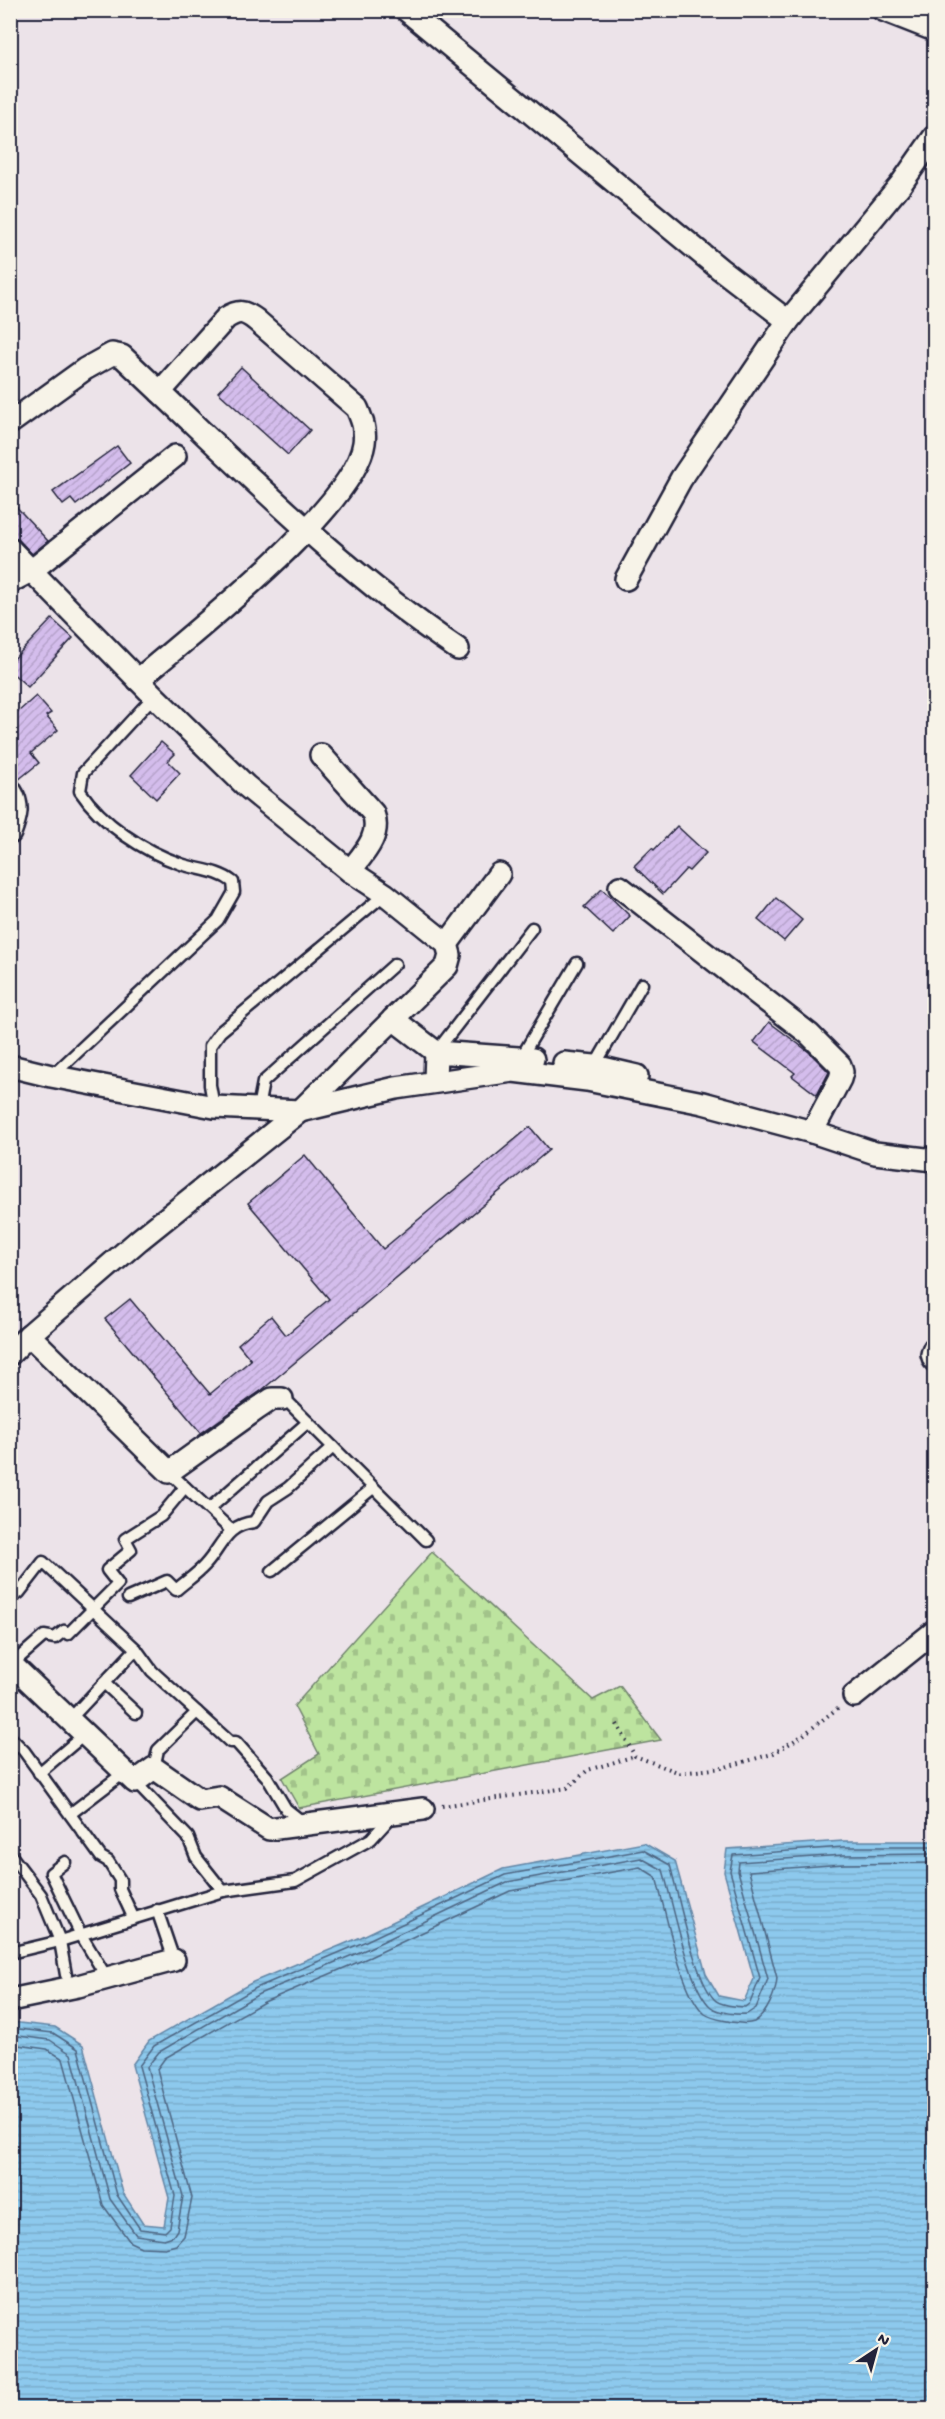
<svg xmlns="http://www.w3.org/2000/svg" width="945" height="2419" viewBox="0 0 945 2419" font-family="'Gochi Hand',sans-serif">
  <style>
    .cemetery { fill: url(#cemetery-stones); stroke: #70836d; stroke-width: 1.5 }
    .water { fill: url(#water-rules); stroke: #6286a6; stroke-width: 1.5 }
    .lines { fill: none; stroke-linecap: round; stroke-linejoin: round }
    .shore { stroke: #4d6582; stroke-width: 1.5 }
    .building { fill: url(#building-hatch); stroke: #22223b; stroke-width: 1.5 }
    .service-casing { stroke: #22223b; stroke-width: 15 }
    .minor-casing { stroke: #22223b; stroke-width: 26 }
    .path { stroke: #22223b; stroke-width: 4; stroke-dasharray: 1.5 4.5; stroke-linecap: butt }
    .service { stroke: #f7f3e8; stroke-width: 10 }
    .minor { stroke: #f7f3e8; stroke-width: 21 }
  </style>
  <defs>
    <pattern id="cemetery-stones" width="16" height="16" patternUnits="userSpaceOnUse" patternTransform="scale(1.5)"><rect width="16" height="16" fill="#bde49f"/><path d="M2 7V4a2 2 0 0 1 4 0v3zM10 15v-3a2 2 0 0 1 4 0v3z" fill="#a2c38a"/></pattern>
    <pattern id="water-rules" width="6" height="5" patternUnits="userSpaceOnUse" patternTransform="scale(1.5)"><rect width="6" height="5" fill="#8dc9ed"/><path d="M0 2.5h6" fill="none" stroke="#79accc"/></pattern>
    <pattern id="building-hatch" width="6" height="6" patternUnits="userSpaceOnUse" patternTransform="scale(1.5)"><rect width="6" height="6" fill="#d4bdec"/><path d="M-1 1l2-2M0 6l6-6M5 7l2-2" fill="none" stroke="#b6a2cb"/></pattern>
  </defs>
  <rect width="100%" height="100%" fill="#ece3e9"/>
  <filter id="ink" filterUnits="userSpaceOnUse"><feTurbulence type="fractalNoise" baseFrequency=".0167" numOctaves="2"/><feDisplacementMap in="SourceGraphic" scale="12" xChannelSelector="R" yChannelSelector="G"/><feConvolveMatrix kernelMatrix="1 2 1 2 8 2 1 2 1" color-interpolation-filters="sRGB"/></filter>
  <g filter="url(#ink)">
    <!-- cemetery -->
    <polygon class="cemetery" points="432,1552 593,1700 620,1686 661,1740 299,1808 282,1778 319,1754 294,1706"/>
    <!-- water -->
    <polygon class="water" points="843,1841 934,1841 934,2408 11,2408 11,2022 55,2027 83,2045 123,2193 143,2224 164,2226 169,2198 132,2065 149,2041 253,1982 361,1937 503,1869 644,1843 675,1861 706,1974 719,1996 744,2001 754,1979 724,1872 727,1849"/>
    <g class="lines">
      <!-- shore -->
      <g class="shore">
        <path d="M10,2028l43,5 25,16 39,146 23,34 25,3 5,-5 5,-31 -36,-130 15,-20 102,-58 108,-46 141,-67 138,-25 27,15c9,32 24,112 44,134 5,6 23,8 31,8l5,-4 10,-25 -30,-107 3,-16 110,-8h91"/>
        <path d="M10,2035l40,5 21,14 39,145 26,36 28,4 9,-3 4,-6 6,-34 -36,-129 12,-15 100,-58 108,-45 140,-67 134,-24 22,12c9,29 26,120 48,137 8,6 27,8 36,7l9,-6 12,-29 -30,-108 1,-9 104,-7 91,-1"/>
        <path d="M10,2044l37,5 16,10 40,146 27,37 11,5 24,1 11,-3 8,-9 8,-38 -35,-129 8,-11 99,-56 106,-45 140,-66 130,-24 16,10c9,31 25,118 49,137 7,5 18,6 26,8 8,1 15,3 23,0 13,-7 22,-30 23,-44l-28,-107 95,-7 90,-1"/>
      </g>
    </g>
    <!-- building -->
    <g class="building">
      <polygon points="241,367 310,430 288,455 218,392"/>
      <polygon points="117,446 130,463 76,505 71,499 63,505 53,492"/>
      <polygon points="10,500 48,541 32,554 19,540 10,537"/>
      <polygon points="52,619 73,638 28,687 10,671 10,663"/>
      <polygon points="36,696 51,713 46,716 58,730 31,753 39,763 18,780 10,770 10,719"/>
      <polygon points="161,742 175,754 168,761 180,773 156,799 131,775"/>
      <polygon points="677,826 706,853 689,871 686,869 663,894 634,866 652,848 654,850"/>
      <polygon points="602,889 630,916 613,934 584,907"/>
      <polygon points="776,898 802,920 784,941 758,920"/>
      <polygon points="769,1022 809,1052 829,1072 817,1095 792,1076 795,1073 754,1042"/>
      <polygon points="530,1127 549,1150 262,1390 201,1433 105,1319 130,1299 210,1394 251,1360 238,1344 271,1316 286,1335 329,1299 248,1203 305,1155 383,1249"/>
    </g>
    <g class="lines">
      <defs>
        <g id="service">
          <polyline points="436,1052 532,928"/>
          <polyline points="519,1061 577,963"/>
          <polyline points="594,1067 642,984"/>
          <path d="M52,1076l166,-156 16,-28 -1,-10c-15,-12 -35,-12 -52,-18 -38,-13 -79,-40 -101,-73l3,-18 71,-77"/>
          <polyline points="214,1107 210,1085 210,1046 220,1032 385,894"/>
          <polyline points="258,1108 263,1082 395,964"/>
          <polyline points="282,1399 290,1404 426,1540"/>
          <polyline points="169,1472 231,1530"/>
          <polyline points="209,1509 308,1422"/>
          <polyline points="272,1571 373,1488"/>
          <polyline points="10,1598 19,1593 43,1562 136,1649 152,1671 230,1742 236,1742 267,1777 286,1809 305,1824"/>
          <path d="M128,1598l39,-17 9,9c9,-8 21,-16 29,-25 17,-18 20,-40 49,-43l14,-21 20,-13 45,-41"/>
          <polyline points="12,1664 44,1636 55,1638 64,1631 68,1634 118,1584 107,1570 131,1550 125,1539 161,1516 185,1487"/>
          <polyline points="104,1683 136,1713"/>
          <polyline points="70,1719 136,1649"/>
          <polyline points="10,1737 24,1751 101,1857 108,1861 120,1880 120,1889 133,1917"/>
          <polyline points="154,1768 158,1750 197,1712"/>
          <polyline points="39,1773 85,1734"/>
          <polyline points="135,1782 188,1837 196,1857 223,1891"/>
          <polyline points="70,1814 125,1772"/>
          <polyline points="10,1854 41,1895 60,1941 66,1975"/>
          <polyline points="65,1862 51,1873 80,1933 107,1978"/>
          <polyline points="157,1910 174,1960"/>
          <polyline points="10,1953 60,1941 223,1891 295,1881 371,1839 394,1814"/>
        </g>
        <g id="minor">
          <polyline points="406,10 720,269 788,321 901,184 934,137"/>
          <polyline points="883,10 934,30"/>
          <path d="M160,392c97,92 187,182 298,257"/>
          <path d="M10,423l75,-54 27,-15 10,2 38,36 66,-74c13,-8 18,-7 30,2l101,88c5,12 9,21 7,35 -9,64 -174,192 -226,237"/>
          <polyline points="10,549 154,696 246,786 350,871 385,894 447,944 450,955 447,966 300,1111 139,1240 29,1335 10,1354"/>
          <polyline points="626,579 681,479 788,321"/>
          <polyline points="10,582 31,571 175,456"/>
          <path d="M321,755l52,58c9,23 -10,41 -23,58"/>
          <path d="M10,790c10,15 6,27 0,43"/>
          <polyline points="620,887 809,1034 840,1065 842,1072 840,1079 812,1132"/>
          <polyline points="447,944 499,874"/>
          <polyline points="393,1019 436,1052"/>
          <polyline points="564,1063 594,1066 637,1076"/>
          <polyline points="10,1066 51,1076 214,1107 300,1111 396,1088 513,1071 587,1080 703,1103 812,1132 875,1153 934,1160"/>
          <polyline points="435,1081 436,1052 533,1059"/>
          <polyline points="29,1335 169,1472 257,1409 272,1399 282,1399"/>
          <polyline points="934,1349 932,1354 934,1360"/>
          <polyline points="10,1663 135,1782 154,1768 200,1800 219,1797 269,1829 423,1809"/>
          <polyline points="854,1696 934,1632"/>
          <polyline points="10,2000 78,1986 174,1960"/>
        </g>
      </defs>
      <!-- service casing -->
      <use href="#service" class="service-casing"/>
      <!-- minor casing -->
      <use href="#minor" class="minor-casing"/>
      <!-- path -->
      <g class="path">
        <polyline points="617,1724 635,1756 680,1773 722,1768 772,1754 802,1736 839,1707"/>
        <polyline points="442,1806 567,1788 588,1770 635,1756"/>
      </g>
      <!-- service -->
      <use href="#service" class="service"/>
      <!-- minor -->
      <use href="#minor" class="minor"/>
    </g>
  </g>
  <!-- margin -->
  <rect width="945" height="2419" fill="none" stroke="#f7f3e8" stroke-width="36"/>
  <rect x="18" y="18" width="909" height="2383" fill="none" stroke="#22223b" stroke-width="2" filter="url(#ink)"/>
  <!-- north arrow -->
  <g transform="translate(876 2350) rotate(36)" stroke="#f7f3e8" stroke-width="4.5" paint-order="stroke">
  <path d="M0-4.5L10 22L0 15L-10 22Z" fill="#22223b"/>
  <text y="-9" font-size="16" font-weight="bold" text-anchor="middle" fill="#22223b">N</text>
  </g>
</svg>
